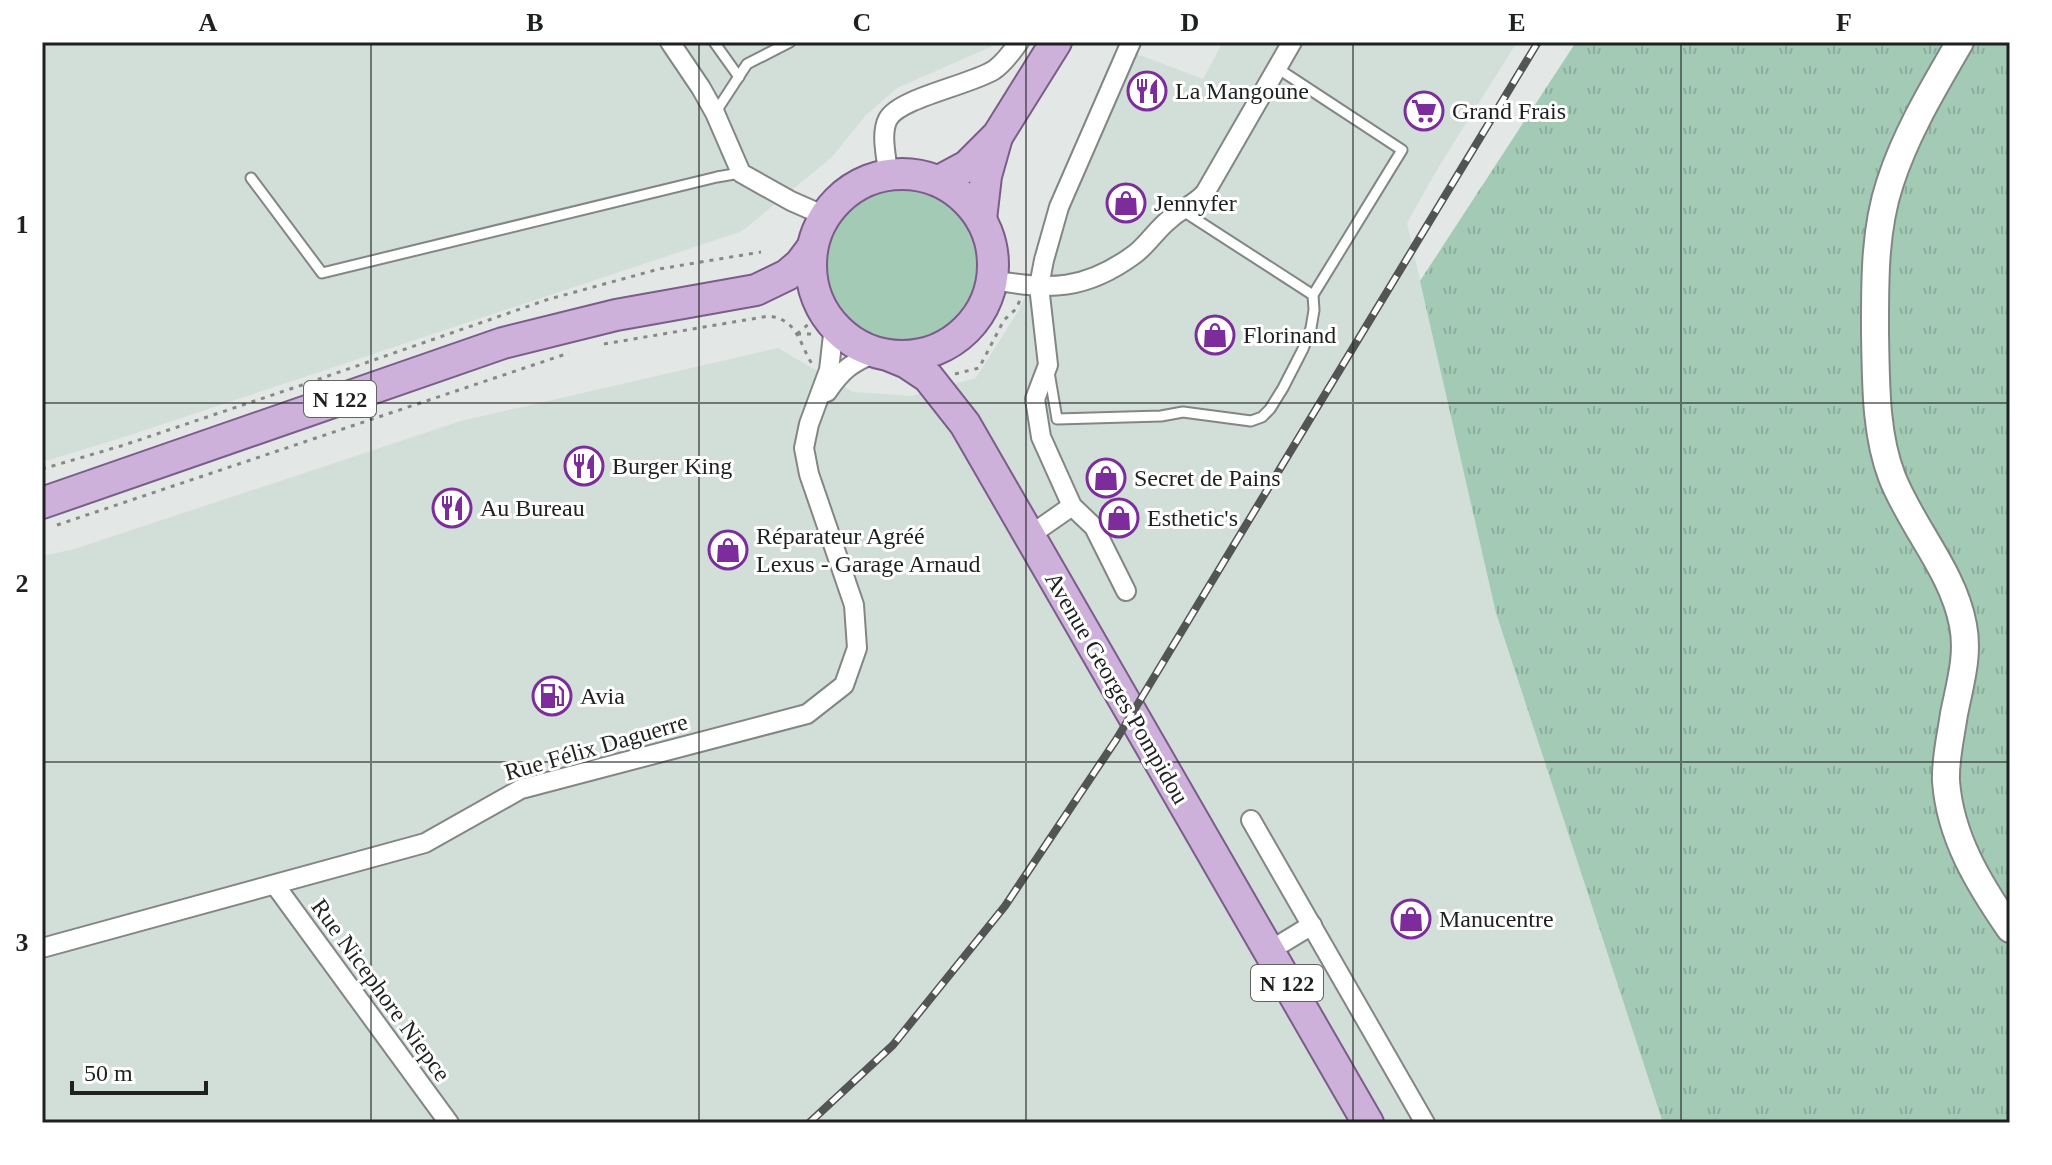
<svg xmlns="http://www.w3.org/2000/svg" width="2052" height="1165" viewBox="0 0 2052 1165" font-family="'Times New Roman',serif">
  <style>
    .built { fill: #d2ded8 }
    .grass { fill: url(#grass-tufts) }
    .park { fill: #a2cab5 }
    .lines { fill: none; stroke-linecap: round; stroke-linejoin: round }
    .lane-casing { stroke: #828684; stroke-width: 13 }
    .street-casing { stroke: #828684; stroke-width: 22 }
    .secondary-casing { stroke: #828684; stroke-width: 30 }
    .primary-casing { stroke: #7b5d89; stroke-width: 34 }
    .path { stroke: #868987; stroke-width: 3; stroke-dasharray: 4 6; stroke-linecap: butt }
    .lane { stroke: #fff; stroke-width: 9 }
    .street { stroke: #fff; stroke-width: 18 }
    .secondary { stroke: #fff; stroke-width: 26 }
    .primary { stroke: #ceb1da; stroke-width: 30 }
    .rail-casing { stroke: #525554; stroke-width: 8 }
    .rail { stroke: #fff; stroke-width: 5; stroke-dasharray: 15; stroke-linecap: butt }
    .grid { fill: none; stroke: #1f2120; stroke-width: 2; stroke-opacity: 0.55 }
    .labels { text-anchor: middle; stroke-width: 6; stroke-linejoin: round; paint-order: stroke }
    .shield { fill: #fff; stroke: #626463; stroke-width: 2 }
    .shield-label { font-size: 22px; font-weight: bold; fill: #1f2120 }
    .poi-label { font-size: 24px; fill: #1f2120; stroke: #fff; text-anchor: start }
    .street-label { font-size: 24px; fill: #1f2120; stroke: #fff }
    .neatline { fill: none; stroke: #1f2120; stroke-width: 3 }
    .grid-label { font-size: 26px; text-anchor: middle; font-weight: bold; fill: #1f2120 }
  </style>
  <defs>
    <pattern id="grass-tufts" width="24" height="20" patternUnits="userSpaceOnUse" patternTransform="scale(2)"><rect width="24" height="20" fill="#a2cab5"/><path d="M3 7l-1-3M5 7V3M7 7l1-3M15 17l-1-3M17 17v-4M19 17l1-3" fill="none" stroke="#8bad9b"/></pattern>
  </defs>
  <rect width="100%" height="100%" fill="#e3e7e5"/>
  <!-- built -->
  <g class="built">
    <polygon points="42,42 1002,42 897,88 866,115 832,157 742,231 124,437 42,462"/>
    <polygon points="1223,42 1517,42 1438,168 1407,223 1496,613 1663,1123 42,1123 42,556 75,549 461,421 778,348 853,392 912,396 976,378 1019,310 1134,53 1203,79"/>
  </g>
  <!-- grass -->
  <polygon class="grass" points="1576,42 2010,42 2010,1123 1663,1123 1496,613 1420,281"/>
  <!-- park -->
  <circle class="park" cx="903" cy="265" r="78"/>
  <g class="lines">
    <defs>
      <g id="lane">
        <polyline points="714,42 739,77"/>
        <polyline points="715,113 747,64 790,42"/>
        <polyline points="251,178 322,273 717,177 740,173"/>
        <polyline points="1183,211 1313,295"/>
        <polyline points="1049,372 1057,419 1161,416 1183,412 1251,421 1262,417 1270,409 1283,388 1303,349 1311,328 1314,310 1313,295 1402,150 1277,68"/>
      </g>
      <g id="street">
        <polyline points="670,42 701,88 715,113 741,173 791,201 825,216"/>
        <path d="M888,174c-1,-16 -8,-40 0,-55 11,-21 82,-34 106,-49 10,-7 18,-18 25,-28"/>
        <path d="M992,280c58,10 93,11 143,-26 13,-10 22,-25 35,-35 12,-11 23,-13 35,-26l87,-151"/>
        <path d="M827,392c15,-22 24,-29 48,-39"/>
        <polyline points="1029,536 1072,506"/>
        <polyline points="1126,591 1094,527 1072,506 1041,437 1035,399 1048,365 1039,286 1044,260 1059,207 1131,42"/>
        <polyline points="1251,820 1425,1123"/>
        <polyline points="275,885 449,1123"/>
        <polyline points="42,948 425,843 521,789 807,714 844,685 857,648 854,605 809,474 804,448 809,424 829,370 834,326"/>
        <polyline points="1269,951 1312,925"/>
      </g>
      <path id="secondary" d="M1960,42c-26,45 -54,91 -70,141 -16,48 -15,101 -15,150 1,48 0,100 17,144 20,51 61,94 71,148 6,30 -3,59 -9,89 -3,21 -9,45 -8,67 4,56 33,103 64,148"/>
      <g id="primary">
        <circle cx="902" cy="265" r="91"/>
        <polyline points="939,181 967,166 998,135 1056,42"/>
        <polyline points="981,219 986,176 997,137"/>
        <polyline points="890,356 907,363 928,377 965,424 1368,1123"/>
        <polyline points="42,503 503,343 616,315 756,290 787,275 800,264 812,248"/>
      </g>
    </defs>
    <!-- lane casing -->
    <use href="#lane" class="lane-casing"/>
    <!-- street casing -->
    <use href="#street" class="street-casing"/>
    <!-- secondary casing -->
    <use href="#secondary" class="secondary-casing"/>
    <!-- primary casing -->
    <use href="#primary" class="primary-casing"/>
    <!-- path -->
    <g class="path">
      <polyline points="797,334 814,334"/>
      <polyline points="797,334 819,315"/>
      <path d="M604,344l165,-28c29,4 30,27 43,48"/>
      <polyline points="955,374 979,368 1004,320 1016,309 1020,300"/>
      <polyline points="42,469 121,446 305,384 546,300 659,269 761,252"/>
      <polyline points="57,525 569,353"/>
    </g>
    <!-- lane -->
    <use href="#lane" class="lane"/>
    <!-- street -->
    <use href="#street" class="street"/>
    <!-- secondary -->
    <use href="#secondary" class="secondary"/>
    <!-- primary -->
    <use href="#primary" class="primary"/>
    <defs>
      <polyline id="rail" points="809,1123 893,1045 1005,906 1116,740 1538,42"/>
    </defs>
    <!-- rail casing -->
    <use href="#rail" class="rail-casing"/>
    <!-- rail -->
    <use href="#rail" class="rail"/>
  </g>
  <!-- grid -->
  <path class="grid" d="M371,42v1081M699,42v1081M1026,42v1081M1353,42v1081M1681,42v1081M42,403h1968M42,762h1968"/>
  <!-- icons -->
  <defs>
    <symbol id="restaurant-ring" viewBox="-11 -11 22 22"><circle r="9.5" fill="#fff" stroke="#7d2c9c" stroke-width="1.5"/><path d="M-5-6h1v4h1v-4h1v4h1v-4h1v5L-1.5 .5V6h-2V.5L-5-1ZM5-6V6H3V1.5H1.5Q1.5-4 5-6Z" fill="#7d2c9c"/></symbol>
    <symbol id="supermarket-ring" viewBox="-11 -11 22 22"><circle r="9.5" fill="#fff" stroke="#7d2c9c" stroke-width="1.5"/><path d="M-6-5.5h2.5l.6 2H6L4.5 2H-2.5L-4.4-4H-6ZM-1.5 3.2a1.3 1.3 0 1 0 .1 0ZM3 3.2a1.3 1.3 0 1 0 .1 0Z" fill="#7d2c9c"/></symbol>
    <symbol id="shop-ring" viewBox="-11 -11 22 22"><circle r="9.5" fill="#fff" stroke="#7d2c9c" stroke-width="1.5"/><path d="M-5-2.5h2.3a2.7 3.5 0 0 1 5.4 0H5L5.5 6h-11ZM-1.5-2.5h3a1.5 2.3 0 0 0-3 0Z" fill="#7d2c9c"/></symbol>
    <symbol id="fuel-ring" viewBox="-11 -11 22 22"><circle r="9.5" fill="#fff" stroke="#7d2c9c" stroke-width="1.5"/><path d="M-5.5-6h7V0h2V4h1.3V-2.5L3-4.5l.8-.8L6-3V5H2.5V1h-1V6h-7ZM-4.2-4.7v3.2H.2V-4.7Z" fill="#7d2c9c"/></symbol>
  </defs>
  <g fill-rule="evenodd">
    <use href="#restaurant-ring" x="1125" y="69" width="44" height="44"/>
    <use href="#supermarket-ring" x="1402" y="89" width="44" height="44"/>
    <use href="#shop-ring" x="1104" y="181" width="44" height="44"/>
    <use href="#shop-ring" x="1193" y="313" width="44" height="44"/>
    <use href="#restaurant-ring" x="562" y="444" width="44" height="44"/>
    <use href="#shop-ring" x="1084" y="456" width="44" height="44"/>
    <use href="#restaurant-ring" x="430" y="486" width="44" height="44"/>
    <use href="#shop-ring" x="1097" y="496" width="44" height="44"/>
    <use href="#shop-ring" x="706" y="528" width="44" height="44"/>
    <use href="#fuel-ring" x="530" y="674" width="44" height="44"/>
    <use href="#shop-ring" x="1389" y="897" width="44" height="44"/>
  </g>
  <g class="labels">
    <!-- shield labels -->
    <g class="shield">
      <rect x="304" y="381" width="72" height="36" rx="6"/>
      <rect x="1251" y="965" width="72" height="36" rx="6"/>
    </g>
    <g class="shield-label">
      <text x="340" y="407">N 122</text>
      <text x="1287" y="991">N 122</text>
    </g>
    <!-- poi labels -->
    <g class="poi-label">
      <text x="1175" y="99">La Mangoune</text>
      <text x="1452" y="119">Grand Frais</text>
      <text x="1154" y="211">Jennyfer</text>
      <text x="1243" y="343">Florinand</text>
      <text x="612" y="474">Burger King</text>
      <text x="1134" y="486">Secret de Pains</text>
      <text x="480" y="516">Au Bureau</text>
      <text x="1147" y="526">Esthetic's</text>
      <text x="756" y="544">Réparateur Agréé<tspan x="756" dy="28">Lexus - Garage Arnaud</tspan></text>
      <text x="580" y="704">Avia</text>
      <text x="1439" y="927">Manucentre</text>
    </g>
    <!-- street labels -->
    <g class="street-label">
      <text transform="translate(1117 688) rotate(60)" y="8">Avenue Georges Pompidou</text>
      <text transform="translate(596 747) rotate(-16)" y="8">Rue Félix Daguerre</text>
      <text transform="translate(381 990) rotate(54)" y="8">Rue Nicephore Niepce</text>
    </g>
  </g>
  <!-- border -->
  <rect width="2052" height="1165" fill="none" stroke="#ffffff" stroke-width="88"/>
  <!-- scale -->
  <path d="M72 1081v12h134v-12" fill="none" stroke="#1f2120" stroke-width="4"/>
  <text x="84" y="1081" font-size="24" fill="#1f2120" stroke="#ffffff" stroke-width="6" paint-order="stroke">50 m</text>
  <rect x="44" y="44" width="1964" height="1077" class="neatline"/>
  <g class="grid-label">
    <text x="208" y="31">A</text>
    <text x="535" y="31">B</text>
    <text x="862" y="31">C</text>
    <text x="1190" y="31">D</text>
    <text x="1517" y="31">E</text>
    <text x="1844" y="31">F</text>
    <text x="22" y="233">1</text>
    <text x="22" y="592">2</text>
    <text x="22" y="951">3</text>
  </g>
</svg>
